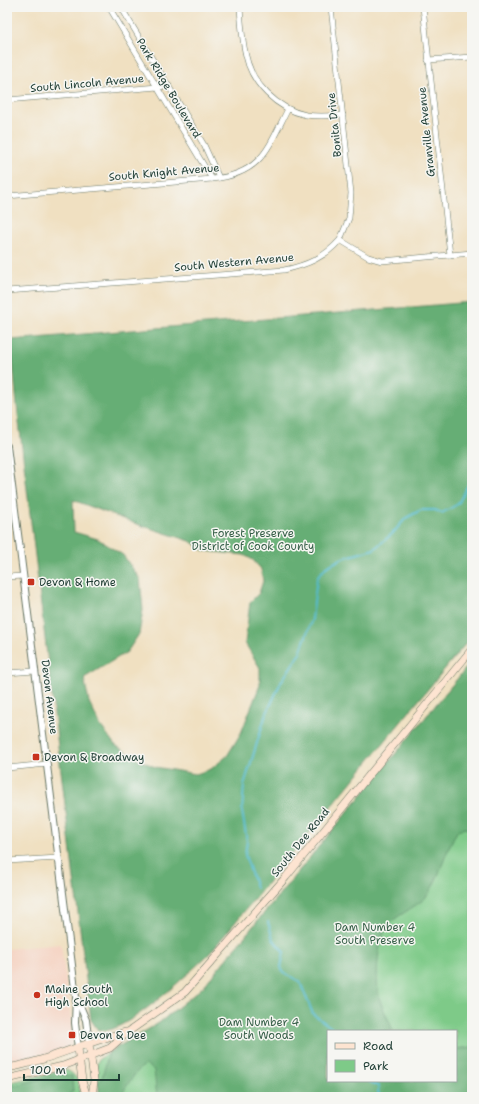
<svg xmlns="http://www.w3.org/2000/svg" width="479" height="1104" viewBox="0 0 479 1104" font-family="'Shantell Sans',sans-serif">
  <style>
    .built { fill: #f5d3c2 }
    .green { fill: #7eca88; stroke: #4e845e; fill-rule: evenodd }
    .forest { fill: #66ae74; stroke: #427654; fill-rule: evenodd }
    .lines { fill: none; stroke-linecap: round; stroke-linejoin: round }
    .stream { stroke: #54bcd1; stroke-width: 2 }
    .minor-casing { stroke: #687665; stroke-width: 6 }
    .tertiary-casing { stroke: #687665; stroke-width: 8 }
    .secondary-casing { stroke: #687665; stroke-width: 8 }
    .minor { stroke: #fff; stroke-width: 5 }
    .tertiary { stroke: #fff; stroke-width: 6 }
    .secondary { stroke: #fde4d1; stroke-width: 7 }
    .poi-dot { fill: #c8321e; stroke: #f6f6f2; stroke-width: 1.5 }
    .labels { text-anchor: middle; stroke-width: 3; stroke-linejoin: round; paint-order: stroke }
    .street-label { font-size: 11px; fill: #1f3d34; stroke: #f6f6f2 }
    .park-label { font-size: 11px; fill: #376049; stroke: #f6f6f2 }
    .poi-label { font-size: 11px; fill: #1f3d34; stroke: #f6f6f2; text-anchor: start }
  </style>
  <rect width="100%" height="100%" fill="#f6f6f2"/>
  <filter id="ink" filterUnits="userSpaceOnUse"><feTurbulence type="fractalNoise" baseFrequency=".025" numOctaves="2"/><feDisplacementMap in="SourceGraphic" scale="8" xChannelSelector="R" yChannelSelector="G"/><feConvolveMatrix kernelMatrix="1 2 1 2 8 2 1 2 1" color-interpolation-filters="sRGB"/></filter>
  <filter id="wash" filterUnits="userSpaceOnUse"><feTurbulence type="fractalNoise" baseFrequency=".012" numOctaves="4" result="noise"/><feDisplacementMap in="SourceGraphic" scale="16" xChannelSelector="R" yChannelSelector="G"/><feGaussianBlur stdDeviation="0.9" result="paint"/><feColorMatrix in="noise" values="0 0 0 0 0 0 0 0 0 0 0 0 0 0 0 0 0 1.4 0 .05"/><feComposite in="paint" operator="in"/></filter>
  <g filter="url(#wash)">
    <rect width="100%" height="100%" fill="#f0e0c1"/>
    <!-- built -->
    <polygon class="built" points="61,944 74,1041 67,1048 61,1051 7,1063 7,949"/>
    <!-- green -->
    <g class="green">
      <path d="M472,661v436h-372l-4,-31 3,-7 60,-36 44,-36zM328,1031h128v50h-128z"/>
      <path d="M66,1070c13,5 13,15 15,27h-74v-14z"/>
    </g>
    <!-- forest -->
    <g class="forest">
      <path d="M472,302v334l-263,318c-17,16 -88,85 -111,76l-7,-10 -74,-614 -6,-66zM73,500l61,23 56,18 14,10 40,4 9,5 8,9 2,12 -4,12 -9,9 -5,41 15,25v17l-19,48 -14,23 -16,13 -15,5 -41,-7 -18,-8 -22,-14 -15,-20 -11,-23 -5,-24 43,-26 12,-18 4,-24 -3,-31 -17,-24 -25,-16 -24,-7z"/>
      <path d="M472,661v170l-6,-3 -8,2c-13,20 -17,46 -31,66 -5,7 -29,19 -37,27 -13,13 -15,57 -11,74 3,12 10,22 14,34h-65v50h128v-32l16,-2v50h-315l-3,-27 -8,-5c-8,2 -22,24 -25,32h-21l-2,-14 4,-5 7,-26 50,-29 44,-36z"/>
      <polygon points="62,1074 72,1076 73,1091 66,1097 7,1097 7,1087"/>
    </g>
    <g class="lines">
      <!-- stream -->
      <g class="stream">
        <polyline points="256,888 245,855 247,841 242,811 244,785 265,717 281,682 300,653 312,619 317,578 326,567 343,558 374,549 392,534 406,518 421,510 435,510 442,513 458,504 472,477"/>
        <polyline points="268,922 273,939 284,952 281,967 283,972 300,982 313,1014 336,1031"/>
        <polyline points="368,1081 379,1086 378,1092 381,1097"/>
      </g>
    </g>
  </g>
  <g filter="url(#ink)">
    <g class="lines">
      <defs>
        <g id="minor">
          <polyline points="109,7 212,179"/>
          <polyline points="121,7 204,145 219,178"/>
          <path d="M240,7c1,16 2,33 6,49 6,28 31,53 60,59 12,2 25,1 37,0"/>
          <polyline points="331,7 351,193 349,218 340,240"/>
          <polyline points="423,7 450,255"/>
          <polyline points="428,60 472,57"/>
          <polyline points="7,100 169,86"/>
          <path d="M7,196l205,-17c50,-5 56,-31 76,-70"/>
          <path d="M7,291l277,-21c23,-5 40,-12 56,-30l28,17 14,4 90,-8"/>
          <polyline points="7,577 23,576"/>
          <polyline points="7,673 35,671"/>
          <polyline points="7,768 47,764"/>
          <polyline points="7,861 59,858"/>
        </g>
        <g id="tertiary">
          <polyline points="7,446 76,997 75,1023 78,1048"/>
          <polyline points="77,999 86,1020 89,1044"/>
        </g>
        <g id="secondary">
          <polyline points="89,1044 94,1080 92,1097"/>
          <polyline points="78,1048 82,1081 87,1097"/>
          <path d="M7,1068c42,-7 78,-26 119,-36"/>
          <polyline points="7,1079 63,1066 110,1048 128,1032 185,992 286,877 472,649"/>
        </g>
      </defs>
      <!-- minor casing -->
      <use href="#minor" class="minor-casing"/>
      <!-- tertiary casing -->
      <use href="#tertiary" class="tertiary-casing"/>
      <!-- secondary casing -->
      <use href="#secondary" class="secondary-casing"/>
      <!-- minor -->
      <use href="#minor" class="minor"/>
      <!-- tertiary -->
      <use href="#tertiary" class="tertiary"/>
      <!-- secondary -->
      <use href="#secondary" class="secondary"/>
    </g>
  </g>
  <!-- markers -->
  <g class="poi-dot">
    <rect x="27" y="578" width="8" height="8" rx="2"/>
    <rect x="32" y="753" width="8" height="8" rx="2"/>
    <circle cx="37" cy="995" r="4"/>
    <rect x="68" y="1031" width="8" height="8" rx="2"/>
  </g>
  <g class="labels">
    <!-- street labels -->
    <g class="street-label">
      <text transform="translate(87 83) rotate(-5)" y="4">South Lincoln Avenue</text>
      <text transform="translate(169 88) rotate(59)" y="4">Park Ridge Boulevard</text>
      <text transform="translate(334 125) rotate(-96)" y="4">Bonita Drive</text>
      <text transform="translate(426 132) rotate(-96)" y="4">Granville Avenue</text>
      <text transform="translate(164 172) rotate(-5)" y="4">South Knight Avenue</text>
      <text transform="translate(234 262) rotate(-5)" y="4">South Western Avenue</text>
      <text transform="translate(50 697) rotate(83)" y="4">Devon Avenue</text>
      <text transform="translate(300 842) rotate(-51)" y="4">South Dee Road</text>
    </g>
    <!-- park labels -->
    <g class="park-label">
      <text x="253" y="537">Forest Preserve<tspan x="253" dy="13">District of Cook County</tspan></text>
      <text x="375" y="931">Dam Number 4<tspan x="375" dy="13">South Preserve</tspan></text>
      <text x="259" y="1026">Dam Number 4<tspan x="259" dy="13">South Woods</tspan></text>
    </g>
    <!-- poi labels -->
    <g class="poi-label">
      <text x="39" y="586">Devon &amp; Home</text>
      <text x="44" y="761">Devon &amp; Broadway</text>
      <text x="45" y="993">Maine South<tspan x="45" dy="13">High School</tspan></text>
      <text x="80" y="1039">Devon &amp; Dee</text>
    </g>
  </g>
  <!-- margin -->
  <rect width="479" height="1104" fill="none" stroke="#f6f6f2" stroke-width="24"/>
  <!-- legend -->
  <rect x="327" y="1030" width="130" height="52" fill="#f6f6f2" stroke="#a0aca6"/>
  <rect x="335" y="1043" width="20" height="6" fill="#fde4d1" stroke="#a0aca6"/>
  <text x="363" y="1050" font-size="12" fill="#1f3d34">Road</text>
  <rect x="335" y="1060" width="20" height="12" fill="#7eca88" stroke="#a0aca6"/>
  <text x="363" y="1070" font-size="12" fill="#1f3d34">Park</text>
  <!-- scale -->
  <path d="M24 1074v6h95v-6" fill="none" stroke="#1f3d34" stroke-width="2"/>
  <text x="30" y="1074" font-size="12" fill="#1f3d34" stroke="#f6f6f2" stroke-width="3" paint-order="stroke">100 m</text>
</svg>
